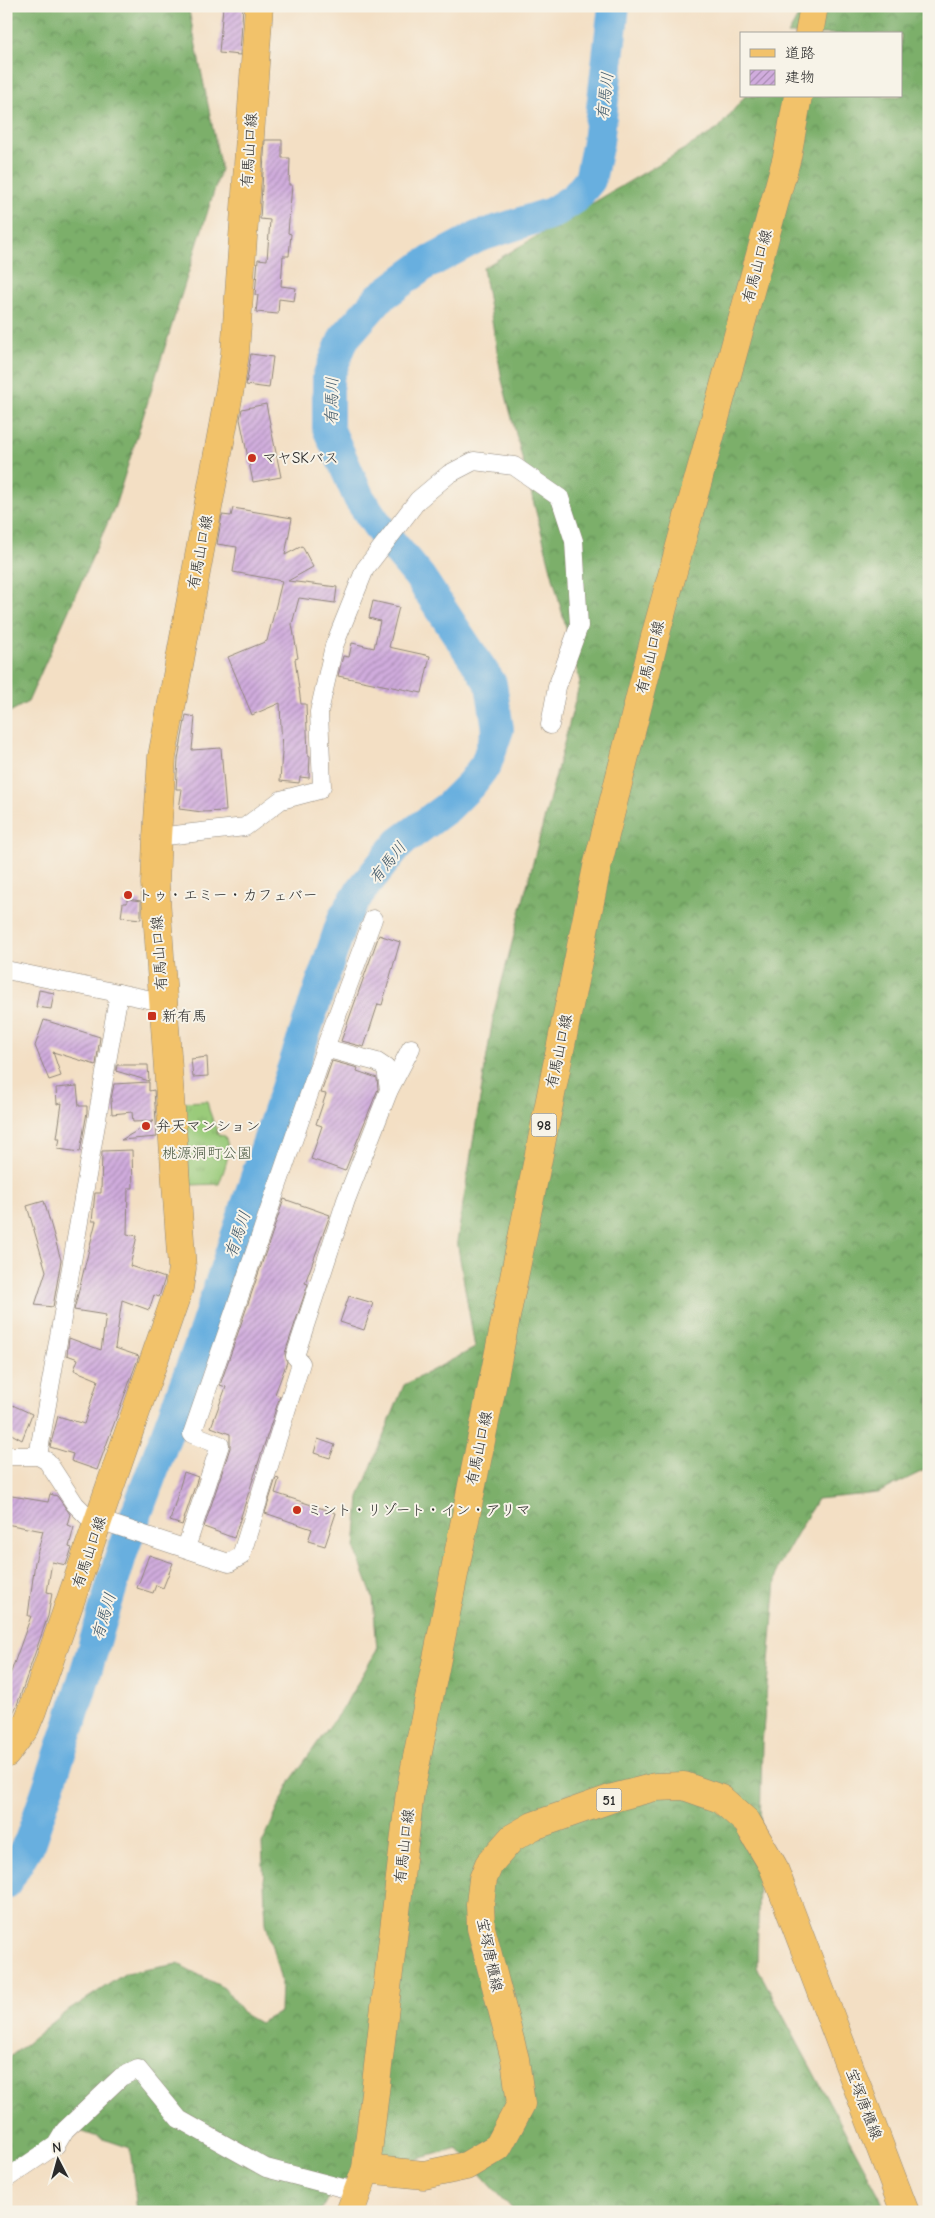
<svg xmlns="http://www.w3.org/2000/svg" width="935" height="2218" viewBox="0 0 935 2218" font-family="'Comic Neue','Klee One',sans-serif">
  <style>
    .forest { fill: url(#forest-crowns); stroke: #536d4a }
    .park { fill: url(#park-tufts); stroke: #627b52 }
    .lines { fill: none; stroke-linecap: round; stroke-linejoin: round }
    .river { stroke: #67afdf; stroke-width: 32 }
    .building { fill: url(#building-hatch) }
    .minor-casing { stroke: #8f8578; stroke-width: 19 }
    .primary-casing { stroke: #8f8578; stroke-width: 29 }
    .minor { stroke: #fff; stroke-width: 18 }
    .primary { stroke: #f2c26a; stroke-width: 28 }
    .poi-dot { fill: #c8321e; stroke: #f7f3e8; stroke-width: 2 }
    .labels { text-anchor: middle; stroke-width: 4; stroke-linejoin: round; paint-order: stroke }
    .shield { fill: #f7f3e8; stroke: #686764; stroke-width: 1 }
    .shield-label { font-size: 14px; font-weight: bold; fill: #2b2b2b }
    .street-label { font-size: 15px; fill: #2b2b2b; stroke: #f7f3e8 }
    .poi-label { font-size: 15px; fill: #2b2b2b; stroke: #f7f3e8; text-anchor: start }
    .park-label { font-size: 15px; fill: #4c5b43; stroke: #f7f3e8 }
    .water-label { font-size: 16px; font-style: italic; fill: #40596a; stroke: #f7f3e8 }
  </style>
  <defs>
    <pattern id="forest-crowns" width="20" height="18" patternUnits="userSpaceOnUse" patternTransform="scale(1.25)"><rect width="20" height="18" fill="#7baf6a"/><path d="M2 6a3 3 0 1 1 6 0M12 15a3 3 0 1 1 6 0" fill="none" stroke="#658f57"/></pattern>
    <pattern id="park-tufts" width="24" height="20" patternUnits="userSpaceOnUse" patternTransform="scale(1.25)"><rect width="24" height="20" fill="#9acb7a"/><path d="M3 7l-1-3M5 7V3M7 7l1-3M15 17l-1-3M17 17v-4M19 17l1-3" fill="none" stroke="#85ae6a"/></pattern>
    <pattern id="building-hatch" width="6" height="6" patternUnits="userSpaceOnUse" patternTransform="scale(1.25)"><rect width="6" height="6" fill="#d0acdd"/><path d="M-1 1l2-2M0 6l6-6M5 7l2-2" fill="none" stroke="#a98cb3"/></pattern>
  </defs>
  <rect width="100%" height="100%" fill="#f7f3e8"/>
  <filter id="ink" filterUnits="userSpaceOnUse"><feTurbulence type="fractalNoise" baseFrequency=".02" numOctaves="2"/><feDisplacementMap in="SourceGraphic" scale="10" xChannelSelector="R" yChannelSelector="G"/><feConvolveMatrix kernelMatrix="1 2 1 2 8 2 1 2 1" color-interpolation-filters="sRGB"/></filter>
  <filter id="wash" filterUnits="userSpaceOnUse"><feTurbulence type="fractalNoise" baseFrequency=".0096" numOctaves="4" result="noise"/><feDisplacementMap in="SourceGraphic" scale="20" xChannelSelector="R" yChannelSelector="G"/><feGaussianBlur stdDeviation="1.12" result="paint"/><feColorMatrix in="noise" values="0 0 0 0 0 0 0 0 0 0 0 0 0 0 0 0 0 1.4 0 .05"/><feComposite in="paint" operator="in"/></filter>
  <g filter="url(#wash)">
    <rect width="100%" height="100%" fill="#f3dfc4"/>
    <!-- forest -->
    <g class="forest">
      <polygon points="6,6 188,6 221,169 115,506 28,702 6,714"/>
      <polygon points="804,6 929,6 929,1468 878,1493 817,1499 777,1569 762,1744 757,1967 879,2195 886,2212 515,2212 457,2148 337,2182 320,2212 137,2212 130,2148 74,2129 6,2167 6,2060 62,2015 126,1973 178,1964 224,1988 245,2015 259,2023 280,2012 281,1981 266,1923 262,1844 291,1780 344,1706 377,1650 373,1598 355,1549 359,1497 404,1385 475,1348 457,1241 494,1012 580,682 502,380 483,268 718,129 745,96 901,96 901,34 788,34"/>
    </g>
    <!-- park -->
    <path class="park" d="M207,1101c2,13 8,22 11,34l7,1c7,17 0,31 -6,48l-29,1 -8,-83z"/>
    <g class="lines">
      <!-- river -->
      <polyline class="river" points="6,1883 30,1841 70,1724 123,1549 198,1350 343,919 359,893 399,843 448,807 471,784 486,764 498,729 491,684 419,576 382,532 359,498 328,428 328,377 344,338 379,298 424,265 477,237 552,213 575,198 590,180 598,142 614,6"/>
    </g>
    <g id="blocks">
      <!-- building -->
      <g class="building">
        <polygon points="223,6 243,6 240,55 219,53"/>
        <polygon points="265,140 282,140 282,158 290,158 289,185 292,185 288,233 291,234 289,256 283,256 281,286 296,288 294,301 279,299 278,314 256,312 258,295 255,295 258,259 267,260 270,220 260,219"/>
        <polygon points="251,354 273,357 269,388 246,385"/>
        <polygon points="266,404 281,477 253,482 240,419 242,409"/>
        <polygon points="233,508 292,518 285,555 302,546 313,567 288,581 337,587 335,603 299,598 292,624 298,658 295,659 301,704 306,704 308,756 310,756 309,778 300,777 299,783 280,781 282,752 280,703 252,715 228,657 267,641 282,581 233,572 237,547 217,544 222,515 231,516"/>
        <polygon points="373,601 399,607 389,647 430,656 422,693 338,676 343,656 349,657 352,643 374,648 380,621 369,618"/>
        <polygon points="186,715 195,717 192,750 221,748 226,811 202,812 179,809 182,789 176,789 178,759"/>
        <polygon points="127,899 141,901 141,919 121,917 123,903 127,903"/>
        <polygon points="379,935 400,942 382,1005 378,1004 364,1047 341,1041"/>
        <polygon points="39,990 54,993 51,1009 36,1007"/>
        <polygon points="44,1020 100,1037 96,1065 53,1052 61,1076 49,1080 35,1046"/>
        <polygon points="207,1057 208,1076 193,1077 191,1059"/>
        <polygon points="332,1061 358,1068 357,1071 377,1078 378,1089 345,1171 311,1159 322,1126 316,1124 326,1094 321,1093"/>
        <polygon points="117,1065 148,1065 149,1081 116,1071"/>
        <polygon points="149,1082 149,1091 154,1090 157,1137 121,1140 154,1121 133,1122 132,1112 112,1114 111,1099 114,1084"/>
        <polygon points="77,1086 79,1106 87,1106 87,1112 80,1152 58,1149 60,1138 57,1138 62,1103 57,1104 56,1088"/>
        <polygon points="132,1150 133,1188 128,1188 127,1234 137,1236 130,1266 165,1278 159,1297 154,1295 149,1310 122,1300 115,1348 139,1356 97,1470 71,1461 73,1454 50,1447 58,1416 84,1424 98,1380 74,1370 78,1359 67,1355 69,1338 101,1350 106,1315 74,1310 96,1221 92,1221 95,1193 101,1193 102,1151"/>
        <polygon points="284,1199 330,1215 305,1283 308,1284 285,1353 287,1362 275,1394 280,1396 234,1538 204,1527 230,1448 230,1434 211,1427 226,1387 220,1385"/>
        <polygon points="44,1201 61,1260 53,1307 35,1305 46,1271 27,1206"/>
        <polygon points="349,1296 373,1303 364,1330 340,1322"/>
        <polygon points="6,1402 32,1414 22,1440 6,1431"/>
        <polygon points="318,1439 335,1445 330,1458 314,1453"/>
        <polygon points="184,1472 198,1477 182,1525 170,1521"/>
        <polygon points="276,1478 279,1479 275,1493 336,1513 325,1546 308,1541 312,1529 265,1513"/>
        <polygon points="50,1494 57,1496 70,1514 67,1525 74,1527 69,1547 72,1548 66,1565 52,1562 47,1592 52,1593 48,1616 17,1705 6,1727 6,1686 31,1616 28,1616 35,1562 43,1531 6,1524 6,1495 48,1502"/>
        <polygon points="149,1555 173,1563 163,1588 156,1585 153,1593 137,1588"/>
      </g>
    </g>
  </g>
  <g filter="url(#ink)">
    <use href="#blocks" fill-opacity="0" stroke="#8f8578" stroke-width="1"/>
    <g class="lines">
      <defs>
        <g id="minor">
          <polyline points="157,837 245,827 281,800 319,790 322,786 319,712 334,646 365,569 418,500 449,474 474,461 514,466 560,498 574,541 579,626 557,687 550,725"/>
          <polyline points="6,970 162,1002"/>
          <polyline points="325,1048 377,1062 386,1068 389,1090"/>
          <polyline points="6,1456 38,1456 47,1461 75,1504 87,1516 229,1563 241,1556 301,1363 295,1356 346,1200 389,1090 411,1048"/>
          <polyline points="38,1456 119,993"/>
          <polyline points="186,1548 220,1445 192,1434 325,1048 373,919"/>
          <polyline points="6,2179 56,2145 65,2130 121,2077 138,2069 179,2119 266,2168 358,2192"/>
        </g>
        <g id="primary">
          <polyline points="809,34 814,6"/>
          <polyline points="6,1754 25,1728 32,1711 179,1288 182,1268 155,884 157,837 162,757 230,388 235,353 259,6"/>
          <polyline points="366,2169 424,2175 466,2166 498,2147 521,2104 515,2059 481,1928 480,1904 483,1879 489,1864 512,1838 533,1826 613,1798 655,1787 684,1786 721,1799 747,1822 773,1866 905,2212"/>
          <polyline points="350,2212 366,2169 410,1792 597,867 656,633 787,157 798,96"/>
        </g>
      </defs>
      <!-- minor casing -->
      <use href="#minor" class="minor-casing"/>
      <!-- primary casing -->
      <use href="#primary" class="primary-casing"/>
      <!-- minor -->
      <use href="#minor" class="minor"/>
      <!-- primary -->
      <use href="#primary" class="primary"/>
    </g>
  </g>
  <!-- markers -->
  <g class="poi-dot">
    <circle cx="252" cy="458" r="5"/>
    <circle cx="128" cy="895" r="5"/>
    <rect x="147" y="1011" width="10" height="10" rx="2.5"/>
    <circle cx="146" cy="1126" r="5"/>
    <circle cx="297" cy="1510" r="5"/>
  </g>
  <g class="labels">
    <!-- shield labels -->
    <g class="shield">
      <rect x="531.5" y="1113.5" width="25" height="23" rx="4"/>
      <rect x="596.5" y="1788.5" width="25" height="23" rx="4"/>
    </g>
    <g class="shield-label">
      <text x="544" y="1130">98</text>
      <text x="609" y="1805">51</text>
    </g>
    <!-- street labels -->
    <g class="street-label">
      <text transform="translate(249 150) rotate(-86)" y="5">有馬山口線</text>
      <text transform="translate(757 266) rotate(-75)" y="5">有馬山口線</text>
      <text transform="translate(200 552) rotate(-79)" y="5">有馬山口線</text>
      <text transform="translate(650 657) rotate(-76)" y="5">有馬山口線</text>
      <text transform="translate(159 953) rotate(-94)" y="5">有馬山口線</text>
      <text transform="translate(559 1051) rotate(-78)" y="5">有馬山口線</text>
      <text transform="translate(479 1448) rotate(-78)" y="5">有馬山口線</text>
      <text transform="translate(89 1552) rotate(-71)" y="5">有馬山口線</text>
      <text transform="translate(404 1846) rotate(-83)" y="5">有馬山口線</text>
      <text transform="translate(490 1955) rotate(78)" y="5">宝塚唐櫃線</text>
      <text transform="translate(864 2104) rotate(69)" y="5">宝塚唐櫃線</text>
    </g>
    <!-- poi labels -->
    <g class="poi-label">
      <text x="262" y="463">マヤSKバス</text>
      <text x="138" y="900">トゥ・エミー・カフェバー</text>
      <text x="162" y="1021">新有馬</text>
      <text x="156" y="1131">弁天マンション</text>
      <text x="307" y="1515">ミント・リゾート・イン・アリマ</text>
    </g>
    <!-- park labels -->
    <g class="park-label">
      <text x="207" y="1158">桃源洞町公園</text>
    </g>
    <!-- water labels -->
    <g class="water-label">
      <text transform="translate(604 96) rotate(-83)" y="6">有馬川</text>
      <text transform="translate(331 401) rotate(-89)" y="6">有馬川</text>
      <text transform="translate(387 862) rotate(-51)" y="6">有馬川</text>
      <text transform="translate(237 1234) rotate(-71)" y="6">有馬川</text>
      <text transform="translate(103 1616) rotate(-73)" y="6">有馬川</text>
    </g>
  </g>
  <!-- margin -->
  <rect width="935" height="2218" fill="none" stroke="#f7f3e8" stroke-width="25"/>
  <!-- legend -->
  <rect x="740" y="32" width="162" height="65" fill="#f7f3e8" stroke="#a5a39c"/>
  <rect x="750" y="49" width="25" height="8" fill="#f2c26a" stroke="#a5a39c"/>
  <text x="785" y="58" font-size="15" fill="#2b2b2b">道路</text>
  <rect x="750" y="70" width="25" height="15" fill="url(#building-hatch)" stroke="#a5a39c"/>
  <text x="785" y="82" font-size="15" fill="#2b2b2b">建物</text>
  <!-- north arrow -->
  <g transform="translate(58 2160) rotate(354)" stroke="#f7f3e8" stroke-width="4" paint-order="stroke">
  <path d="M0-4L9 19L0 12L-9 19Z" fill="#2b2b2b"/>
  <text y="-8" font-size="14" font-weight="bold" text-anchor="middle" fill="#2b2b2b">N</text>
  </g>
</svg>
